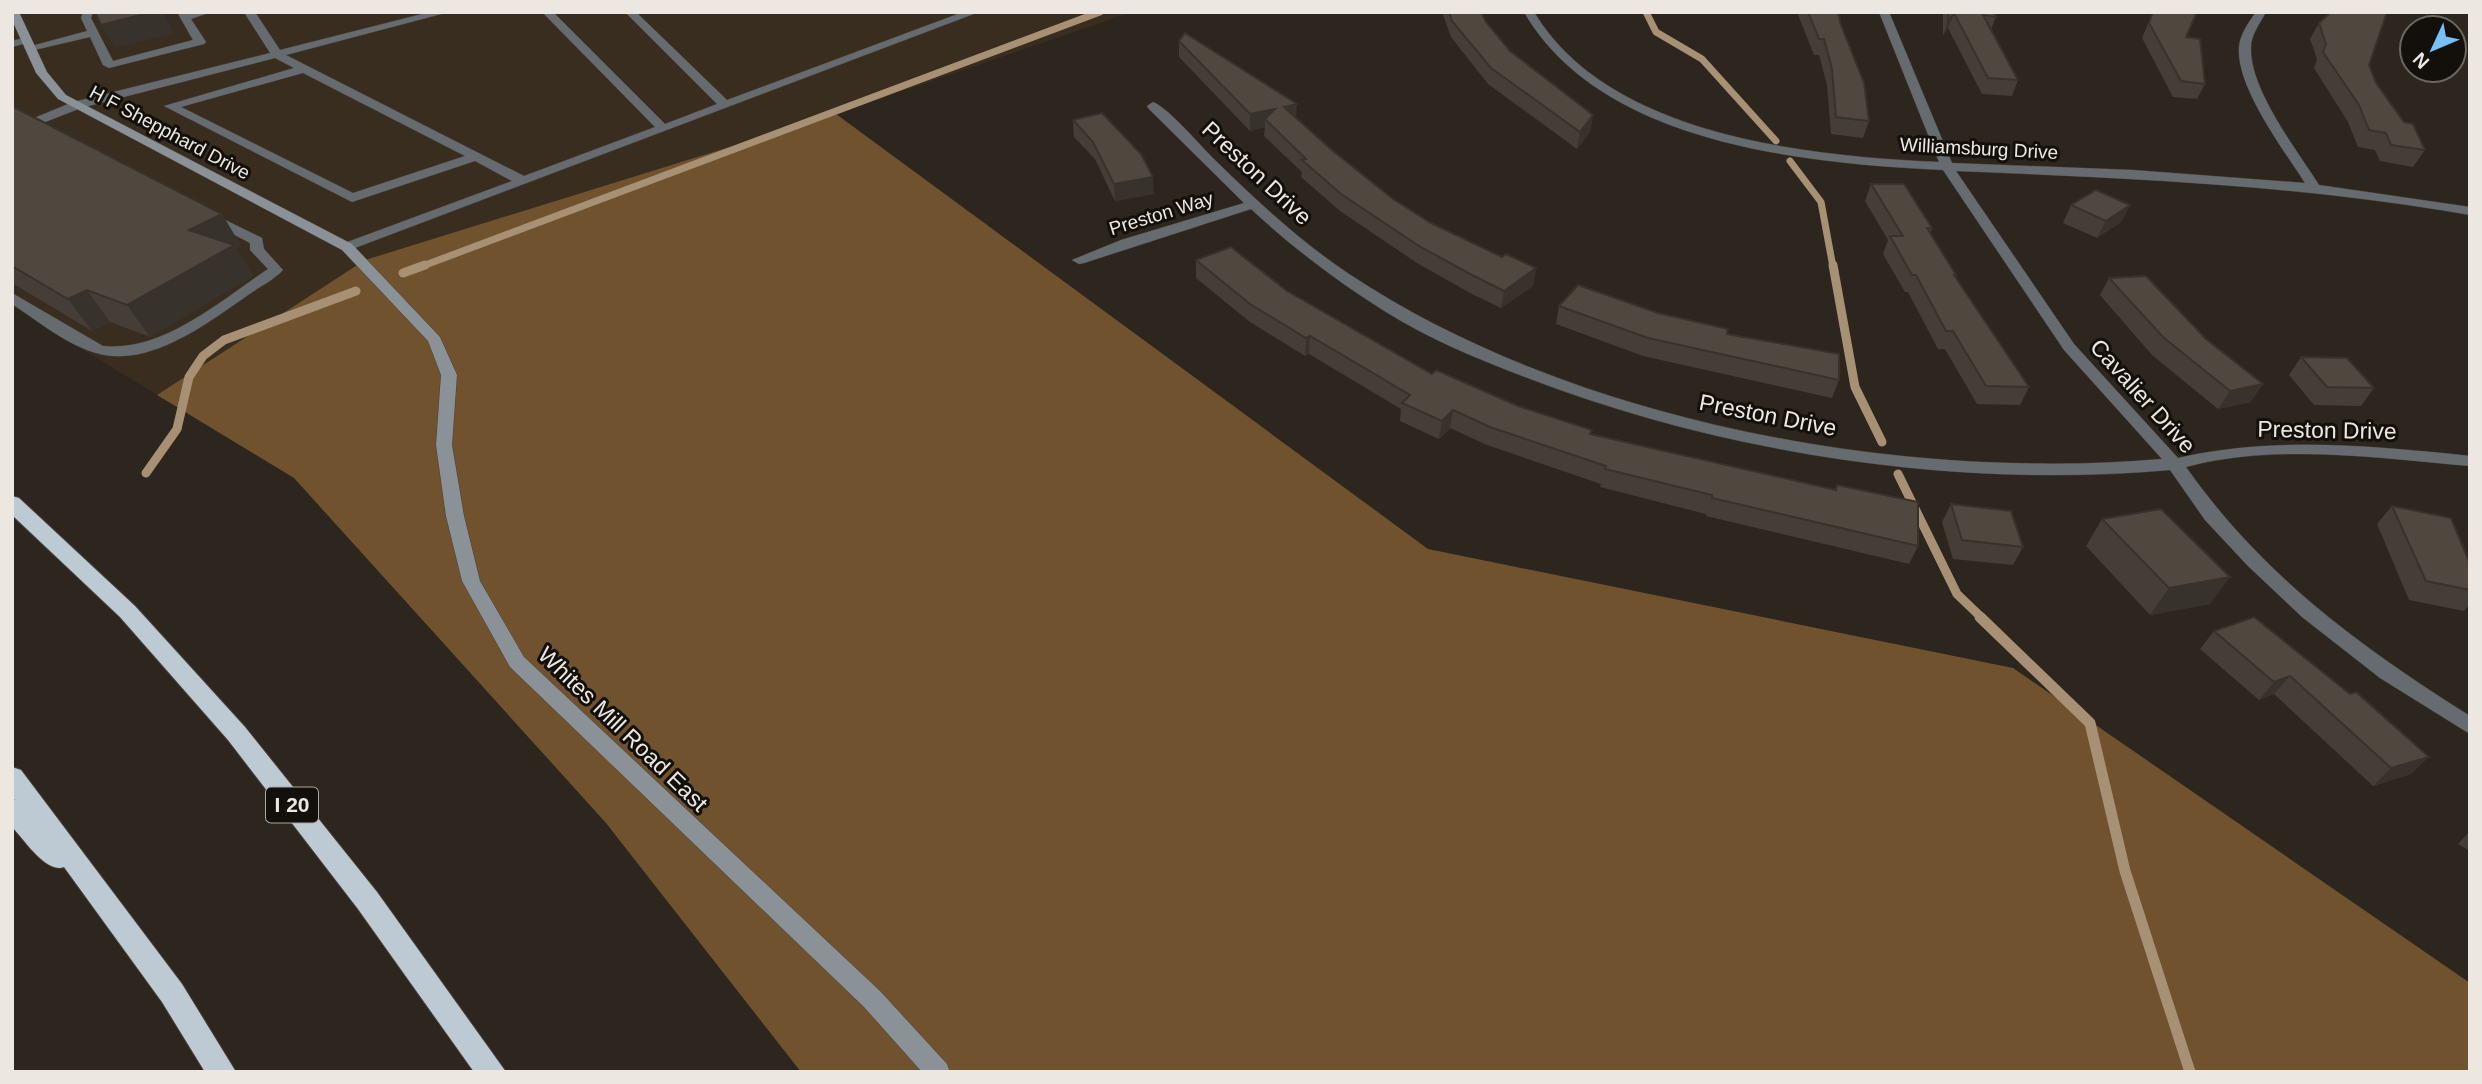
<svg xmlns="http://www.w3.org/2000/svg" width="2482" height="1084" viewBox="0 0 2482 1084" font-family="Arial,sans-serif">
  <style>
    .built { fill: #382d1f }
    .forest { fill: #70522e }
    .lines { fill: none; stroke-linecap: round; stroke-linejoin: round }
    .stream-far2 { stroke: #a79074; stroke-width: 7 }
    .stream-far1 { stroke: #a79074; stroke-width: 9 }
    .stream { stroke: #a79074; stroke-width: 11 }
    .lane-casing { stroke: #484139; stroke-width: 1 }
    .street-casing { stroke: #484139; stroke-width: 1 }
    .secondary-casing { stroke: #484139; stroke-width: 1 }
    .highway-casing { stroke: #484139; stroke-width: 2 }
    .lane { fill: #666b6f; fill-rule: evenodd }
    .street { fill: #666b6f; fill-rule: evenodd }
    .secondary { fill: #8a9197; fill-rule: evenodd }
    .highway { fill: #becad3; fill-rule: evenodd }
    .wall { fill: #453e36 }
    .shaded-wall { fill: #38322c }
    .building { fill: #50483f; stroke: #38322c; stroke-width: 2 }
    .labels { text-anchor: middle; stroke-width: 6; stroke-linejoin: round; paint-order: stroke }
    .far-street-label { font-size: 19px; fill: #ece7e1; stroke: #13100c }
    .shield { fill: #13100c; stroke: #aba6a1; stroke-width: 2 }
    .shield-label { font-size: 21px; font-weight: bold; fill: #ece7e1 }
    .street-label { font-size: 23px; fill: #ece7e1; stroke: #13100c }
  </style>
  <rect width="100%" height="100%" fill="#2d261e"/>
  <!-- built -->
  <polygon class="built" points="12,12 1132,12 836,114 365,260 157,395 12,306"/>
  <!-- forest -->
  <polygon class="forest" points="836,114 1428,549 2013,668 2470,983 2470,1072 801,1072 606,823 294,478 157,395 365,260"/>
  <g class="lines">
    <!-- stream-far2 -->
    <g class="stream-far2">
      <polyline points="1646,12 1656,32 1702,59 1776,141"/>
      <polyline points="1790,161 1821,202 1833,267"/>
      <polyline points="420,267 1100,12"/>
    </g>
    <!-- stream-far1 -->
    <g class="stream-far1">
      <polyline points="1833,265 1855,387 1882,442"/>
      <polyline points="403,273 425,265"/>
      <polyline points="146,473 177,429 189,377 203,356 224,340 356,291"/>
      <polyline points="1898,474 1957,594 1982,618"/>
    </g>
    <!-- stream -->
    <polyline class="stream" points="1980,617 2090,723 2125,871 2190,1072"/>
    <defs>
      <g id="lane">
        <polygon points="83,12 93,12 91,18 113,61 193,40 177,12 211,12 191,19 206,42 204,44 109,68 103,65 90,37 30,51 24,48 87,31 81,18"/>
        <path d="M244,12h11l25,38 150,-38h19l-163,43 238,121 131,-49 -113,-115h11l112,112 52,-20 -92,-92h11l91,88 236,-88h16l-632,239 -7,-4 2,-3 170,-63 -37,-20 -123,41 -188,-96 130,-38 -19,-10 -194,50 -69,27v-8l61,-25 197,-49zM303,73l162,83 -112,37 -172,-86z"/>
        <polygon points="27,37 31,38 31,42 12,47 12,41"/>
        <path d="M211,213l51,25 2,11 19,21c-9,10 -24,17 -35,25 -40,28 -100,74 -152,58 -31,-9 -58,-32 -84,-49v-11l91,53c60,6 117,-45 165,-77l-18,-19v-7l-44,-23 -2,-3z"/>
      </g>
      <path id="street" d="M1524,12h10c75,125 275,144 405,150l-60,-150h10l63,151 181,7 172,13c-21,-33 -69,-96 -66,-136 1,-13 10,-25 17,-35h10c-6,11 -15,23 -15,35 -2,42 46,103 68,138l151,22v8c-170,-30 -341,-37 -514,-44l118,173 104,114c96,-22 195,-12 292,-2v10c-90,-8 -197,-23 -284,1 76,108 173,179 284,249v18l-90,-56 -78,-61 -55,-52 -42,-45 -35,-50c-212,19 -446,-16 -645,-93 -47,-18 -96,-38 -139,-65 -48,-30 -93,-64 -135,-103l-167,54 -5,1 -7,-4 49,-20 123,-37 -95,-94 -2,-3 6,-4c16,6 50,47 65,61 41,40 82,78 131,111 221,147 549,208 813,185l-98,-109 -121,-180c-138,-7 -342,-25 -419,-158z"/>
      <polygon id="secondary" points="12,12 19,12 47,72 66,95 352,244 440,337 457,375 452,445 464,516 480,581 524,657 880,991 947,1064 950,1072 922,1072 864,1007 510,667 462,581 446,516 436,445 441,375 428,341 342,250 58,99 36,73 12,20"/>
      <g id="highway">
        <polygon points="12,496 19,498 135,606 245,727 377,892 506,1072 474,1072 358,909 228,740 120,617 12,515"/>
        <path d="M12,767l9,3 161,214 54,88h-31l-43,-70 -98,-135c-18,7 -40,-28 -52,-40v-28l3,1 -3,-3z"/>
      </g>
    </defs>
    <!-- lane casing -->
    <use href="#lane" class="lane-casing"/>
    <!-- street casing -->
    <use href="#street" class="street-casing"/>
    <!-- secondary casing -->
    <use href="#secondary" class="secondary-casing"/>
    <!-- highway casing -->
    <use href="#highway" class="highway-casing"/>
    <!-- lane -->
    <use href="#lane" class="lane"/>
    <!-- street -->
    <use href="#street" class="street"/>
    <!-- secondary -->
    <use href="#secondary" class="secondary"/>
    <!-- highway -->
    <use href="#highway" class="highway"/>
  </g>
  <!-- wall -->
  <g class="wall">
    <polygon points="1442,12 1481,12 1486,22 1510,51 1593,115 1590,132 1577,149 1488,84 1451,37"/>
    <polygon points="1797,12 1838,12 1841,25 1869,121 1863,138 1831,134 1827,85 1819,55 1814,55"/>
    <polygon points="1943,12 1994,12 1996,17 1991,29 2018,80 2012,96 1982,94 1948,28 1943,36"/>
    <polygon points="2153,12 2197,12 2186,37 2205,84 2197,99 2173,97 2142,38"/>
    <polygon points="2385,19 2369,65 2376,83 2425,150 2413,167 2380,161 2375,150 2358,147 2348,122 2314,68 2317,59 2310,39 2319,23"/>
    <polygon points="1179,41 1296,118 1333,151 1393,199 1431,223 1502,257 1536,268 1533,286 1501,308 1472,294 1417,263 1340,211 1301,177 1302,172 1264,136 1265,127 1250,131 1179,57"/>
    <polygon points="12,106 222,214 241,246 236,248 253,276 150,337 110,322 92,331 12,283"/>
    <polygon points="1073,120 1154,194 1115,201 1095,159 1074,137"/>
    <polygon points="1871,184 1932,228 1930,233 1956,275 1955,278 2029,387 2020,405 1977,404 1945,349 1938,349 1908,292 1905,292 1883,254 1888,240 1865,201"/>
    <polygon points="2071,205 2130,205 2121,222 2097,238 2063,223"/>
    <polygon points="1196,260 1287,291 1432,374 1591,434 1834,490 1837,485 1918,546 1909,564 1706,516 1706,514 1600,487 1601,484 1487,445 1450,428 1439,439 1400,421 1401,409 1309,354 1305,356 1250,322 1196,278"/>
    <polygon points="2109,278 2251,402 2218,409 2152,355 2100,295"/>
    <polygon points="1559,306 1727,334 1839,380 1832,398 1643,356 1556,324"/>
    <polygon points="2301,357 2374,388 2361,406 2314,405 2289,375"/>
    <polygon points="1951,504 2023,547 2013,565 1953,559 1942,522"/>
    <polygon points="2392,506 2470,564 2470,604 2464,611 2409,600 2377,524"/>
    <polygon points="2102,519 2210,604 2150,615 2086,546"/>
    <polygon points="2254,617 2411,774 2373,786 2274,694 2259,700 2200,649 2214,631"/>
    <polygon points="2470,831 2470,851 2458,844"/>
  </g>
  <!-- shaded-wall -->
  <g class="shaded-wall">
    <polygon points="152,12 163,12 174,33 115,48 101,25"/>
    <polygon points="1954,13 1948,28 1943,36 1948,21"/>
    <polygon points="1297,104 1296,120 1284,107"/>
    <polygon points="1275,109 1265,119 1265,127 1250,131 1250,114"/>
    <polygon points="1593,115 1590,132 1577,149 1580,132"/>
    <polygon points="1153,177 1154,194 1115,201 1114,184"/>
    <polygon points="2130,205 2121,222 2097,238 2106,221"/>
    <polygon points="222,214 241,246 236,248 253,276 150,337 127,305 189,230"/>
    <polygon points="1536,268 1533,286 1501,308 1504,291"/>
    <polygon points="87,290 110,322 92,331 68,299"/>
    <polygon points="1310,336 1309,354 1305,356 1306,338"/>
    <polygon points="2263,384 2251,402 2218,409 2230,391"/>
    <polygon points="1453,410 1450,428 1439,439 1442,421"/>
    <polygon points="2230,577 2210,604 2150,615 2169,588"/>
    <polygon points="2290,676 2274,694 2259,700 2274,682"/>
    <polygon points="2429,757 2411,774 2373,786 2391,768"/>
  </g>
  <!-- building -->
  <g class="building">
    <polygon points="95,12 152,12 101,25"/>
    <polygon points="1449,12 1481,12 1486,22 1510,51 1593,115 1580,132 1491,68 1452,21"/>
    <polygon points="1808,12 1838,12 1841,25 1864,83 1869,121 1836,117 1832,69 1824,39 1819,39"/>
    <polygon points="1949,12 1994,12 1996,17 1983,15 2018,80 1988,78 1954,13 1948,21"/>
    <polygon points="2153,12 2197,12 2186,37 2200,39 2205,84 2181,81 2149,23"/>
    <polygon points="2331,12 2387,12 2369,65 2376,83 2404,122 2413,124 2425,150 2391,145 2386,133 2369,130 2359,105 2323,52 2326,44 2319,23"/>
    <polygon points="1185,33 1297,104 1284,107 1333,151 1393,199 1431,223 1502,257 1506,254 1536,268 1504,291 1474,276 1419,246 1341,194 1302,160 1306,159 1265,119 1275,109 1250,114 1179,41"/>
    <polygon points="12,106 222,214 189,230 234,245 127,305 87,290 68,299 12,266"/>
    <polygon points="1102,113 1141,154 1153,177 1114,184 1093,142 1073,120"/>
    <polygon points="1871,184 1904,184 1932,228 1927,228 1956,275 1954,275 2029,387 1986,386 1953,331 1946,331 1916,275 1912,275 1890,236 1903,236"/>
    <polygon points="2096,190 2130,205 2106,221 2071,205"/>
    <polygon points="1231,247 1287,291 1432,374 1436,370 1518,406 1592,430 1590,434 1836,490 1837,485 1918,502 1918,546 1712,498 1712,495 1605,469 1606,466 1490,427 1453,410 1442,421 1402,403 1410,395 1310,336 1306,338 1250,304 1196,260"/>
    <polygon points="2146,276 2206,339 2263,384 2230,391 2163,337 2109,278"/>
    <polygon points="1578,285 1658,313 1728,329 1727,334 1839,354 1839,380 1648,338 1559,306"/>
    <polygon points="2301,357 2347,358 2374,388 2327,387"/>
    <polygon points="1951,504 2011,511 2023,547 1962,540"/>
    <polygon points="2392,506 2451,518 2470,564 2470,590 2426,581"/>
    <polygon points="2161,509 2230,577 2169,588 2102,519"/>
    <polygon points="2254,617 2350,694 2356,692 2429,757 2391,768 2290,676 2274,682 2214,631"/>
  </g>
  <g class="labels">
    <!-- far-street labels -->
    <g class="far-street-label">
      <text transform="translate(170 132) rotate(28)" y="7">H F Shepphard Drive</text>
      <text transform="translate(1979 148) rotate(3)" y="7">Williamsburg Drive</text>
      <text transform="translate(1161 213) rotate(-17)" y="7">Preston Way</text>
    </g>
    <!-- shield labels -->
    <rect class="shield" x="266" y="787.5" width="52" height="35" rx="5"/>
    <g class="shield-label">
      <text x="292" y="812">I 20</text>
    </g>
    <!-- street labels -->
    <g class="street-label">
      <text transform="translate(1257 173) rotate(43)" y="8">Preston Drive</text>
      <text transform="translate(2143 396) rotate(48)" y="8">Cavalier Drive</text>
      <text transform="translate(1768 415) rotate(11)" y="8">Preston Drive</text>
      <text transform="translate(2327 430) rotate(1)" y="8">Preston Drive</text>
      <text transform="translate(623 729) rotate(44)" y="8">Whites Mill Road East</text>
    </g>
  </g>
  <!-- border -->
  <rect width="2482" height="1084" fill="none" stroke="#ece7e1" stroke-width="28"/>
  <!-- north arrow -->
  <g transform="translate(2433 49) rotate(226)"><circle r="33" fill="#13100c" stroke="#6a6661" stroke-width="2"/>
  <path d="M0-5L12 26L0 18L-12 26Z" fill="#77bff7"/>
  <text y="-10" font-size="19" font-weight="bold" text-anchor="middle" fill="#ece7e1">N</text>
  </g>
</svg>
